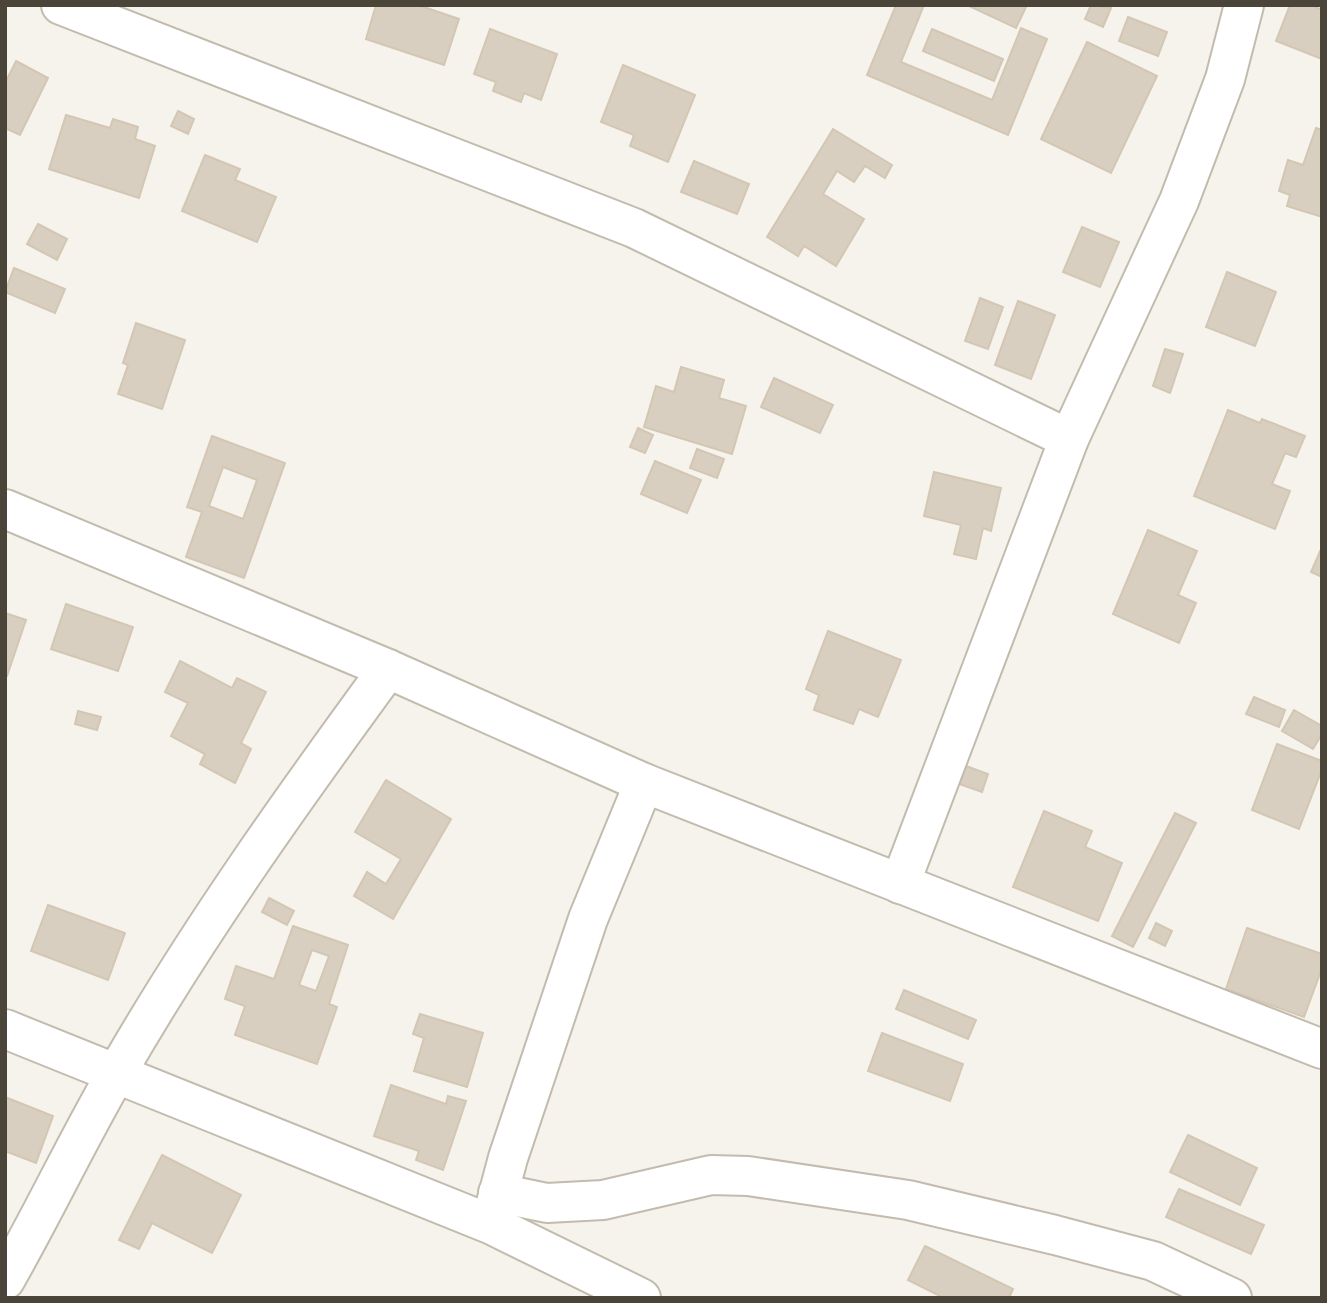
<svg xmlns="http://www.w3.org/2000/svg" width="1327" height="1303" viewBox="0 0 1327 1303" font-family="'Fira Sans Condensed',sans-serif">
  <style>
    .building { fill: #d8cfc1; stroke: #d3c7b4; stroke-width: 2; fill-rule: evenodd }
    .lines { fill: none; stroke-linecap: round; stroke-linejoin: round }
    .minor-casing { stroke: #c2bbae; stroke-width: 42 }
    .minor { stroke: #fff; stroke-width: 38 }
  </style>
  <rect width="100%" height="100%" fill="#f6f3ec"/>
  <!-- building -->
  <g class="building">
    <polygon points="376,5 418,5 459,19 444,65 366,39"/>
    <polygon points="896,5 924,5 901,62 992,100 1021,28 1047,39 1008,135 867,75"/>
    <polygon points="967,5 1027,5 1016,28"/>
    <polygon points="1091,5 1111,8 1103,27 1085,19"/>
    <polygon points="1290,5 1311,5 1322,10 1322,59 1276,41"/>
    <polygon points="1128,17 1167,32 1158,56 1119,41"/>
    <polygon points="490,29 557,54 541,100 524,93 521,102 493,91 496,82 474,74"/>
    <polygon points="932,29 1003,59 994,81 923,51"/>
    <polygon points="1087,42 1157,76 1111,173 1041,139"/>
    <polygon points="16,61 48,78 20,135 5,128 5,83"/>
    <polygon points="623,65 695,95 668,162 630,146 634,135 601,122"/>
    <polygon points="178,111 194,119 188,134 171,126"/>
    <polygon points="66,115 110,128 113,119 138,127 135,139 155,146 139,198 49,169"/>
    <polygon points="1316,128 1322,130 1322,217 1287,206 1290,195 1279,191 1288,160 1303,165"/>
    <polygon points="833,129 892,165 885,178 865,166 854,182 837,171 823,194 864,219 836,266 804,246 798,256 767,237"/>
    <polygon points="205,155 240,169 235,180 276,197 257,242 182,211"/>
    <polygon points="694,161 749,184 737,214 681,192"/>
    <polygon points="38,224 67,239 57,260 27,244"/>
    <polygon points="1082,227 1119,242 1100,287 1063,272"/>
    <polygon points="14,268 65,289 55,313 5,292"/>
    <polygon points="1227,272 1276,292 1255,346 1206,327"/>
    <polygon points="980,298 1003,307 988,349 965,341"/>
    <polygon points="1018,301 1055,315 1031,379 995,365"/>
    <polygon points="136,323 185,340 162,409 118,394 128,365 123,363"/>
    <polygon points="1165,349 1183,354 1170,393 1153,386"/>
    <polygon points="681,367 724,380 719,398 746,406 732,454 644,427 656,386 674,392"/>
    <polygon points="774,378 833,405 820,433 761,407"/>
    <polygon points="1228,410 1260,423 1262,419 1305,436 1296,457 1285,453 1272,484 1290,491 1275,529 1194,496"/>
    <polygon points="638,428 653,435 645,453 630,447"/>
    <path d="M212,436l73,27 -41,115 -58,-21 16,-45 -15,-5zM223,467l34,13 -14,39 -34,-13z"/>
    <polygon points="697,449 724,459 717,478 690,468"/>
    <polygon points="655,461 701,480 687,513 641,494"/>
    <polygon points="934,472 1001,488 991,531 983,528 976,559 954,554 961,525 924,516"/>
    <polygon points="1148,530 1197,551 1178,595 1196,603 1179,643 1113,614"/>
    <polygon points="1322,547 1322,577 1311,572"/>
    <polygon points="66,604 133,627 118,671 51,649"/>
    <polygon points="5,613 26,620 7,676 5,676"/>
    <polygon points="828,631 901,660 878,717 859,709 853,724 814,710 819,695 806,689"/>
    <polygon points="180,661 232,688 237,678 266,692 241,743 251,749 235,783 200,764 205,754 171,736 188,703 165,692"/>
    <polygon points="1254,697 1285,710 1279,727 1246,714"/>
    <polygon points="1294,710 1322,726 1322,734 1313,749 1282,731"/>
    <polygon points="78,711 101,717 97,730 75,724"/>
    <polygon points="1277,744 1322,761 1322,769 1299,829 1252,810"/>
    <polygon points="966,766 988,774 982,792 959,784"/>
    <polygon points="386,780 451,819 393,919 354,896 367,872 386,884 401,859 355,832"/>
    <polygon points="1044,811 1092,831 1085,847 1122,863 1098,921 1013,887"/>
    <polygon points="1175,813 1196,823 1133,947 1112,936"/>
    <polygon points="269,898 294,911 287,925 262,912"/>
    <polygon points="48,905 125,933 108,980 31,951"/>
    <polygon points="1156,923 1172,931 1165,946 1149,938"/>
    <path d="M293,926l55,19 -19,59 8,3 -20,57 -82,-29 10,-29 -20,-7 11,-33 38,13zM312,950l17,6 -13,35 -17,-6z"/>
    <polygon points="1247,928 1322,954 1322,968 1304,1017 1226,989"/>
    <polygon points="904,990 976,1020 968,1039 896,1009"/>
    <polygon points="420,1014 483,1033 467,1087 414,1071 424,1038 413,1034"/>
    <polygon points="882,1033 963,1064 950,1101 868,1071"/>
    <polygon points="391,1085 446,1104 448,1096 466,1101 443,1170 416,1160 419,1151 374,1136"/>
    <polygon points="5,1097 53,1116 36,1163 5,1151"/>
    <polygon points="1188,1135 1257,1168 1240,1205 1170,1172"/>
    <polygon points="162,1155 241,1195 212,1253 152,1223 139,1249 119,1240"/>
    <polygon points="1179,1189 1264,1225 1251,1254 1166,1217"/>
    <polygon points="925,1246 1013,1289 1009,1298 944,1298 908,1280"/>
  </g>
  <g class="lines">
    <defs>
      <g id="minor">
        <polyline points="61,5 634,228 1069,439"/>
        <polyline points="5,509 388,669 644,783 1322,1049"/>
        <polyline points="900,884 1069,439 1179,201 1225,79 1244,5"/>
        <polyline points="5,1029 490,1224 641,1298"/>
        <polyline points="498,1193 547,1203 603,1200 711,1175 748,1176 908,1200 1055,1235 1153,1261 1232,1298"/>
        <polyline points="492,1218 508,1158 588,919 644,783"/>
        <path d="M5,1280c39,-68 72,-139 111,-206 81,-141 176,-274 272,-405"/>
      </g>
    </defs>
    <!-- minor casing -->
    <use href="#minor" class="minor-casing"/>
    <!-- minor -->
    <use href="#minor" class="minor"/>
  </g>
  <!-- border -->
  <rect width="1327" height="1303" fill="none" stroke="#4b4439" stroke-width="14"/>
</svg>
